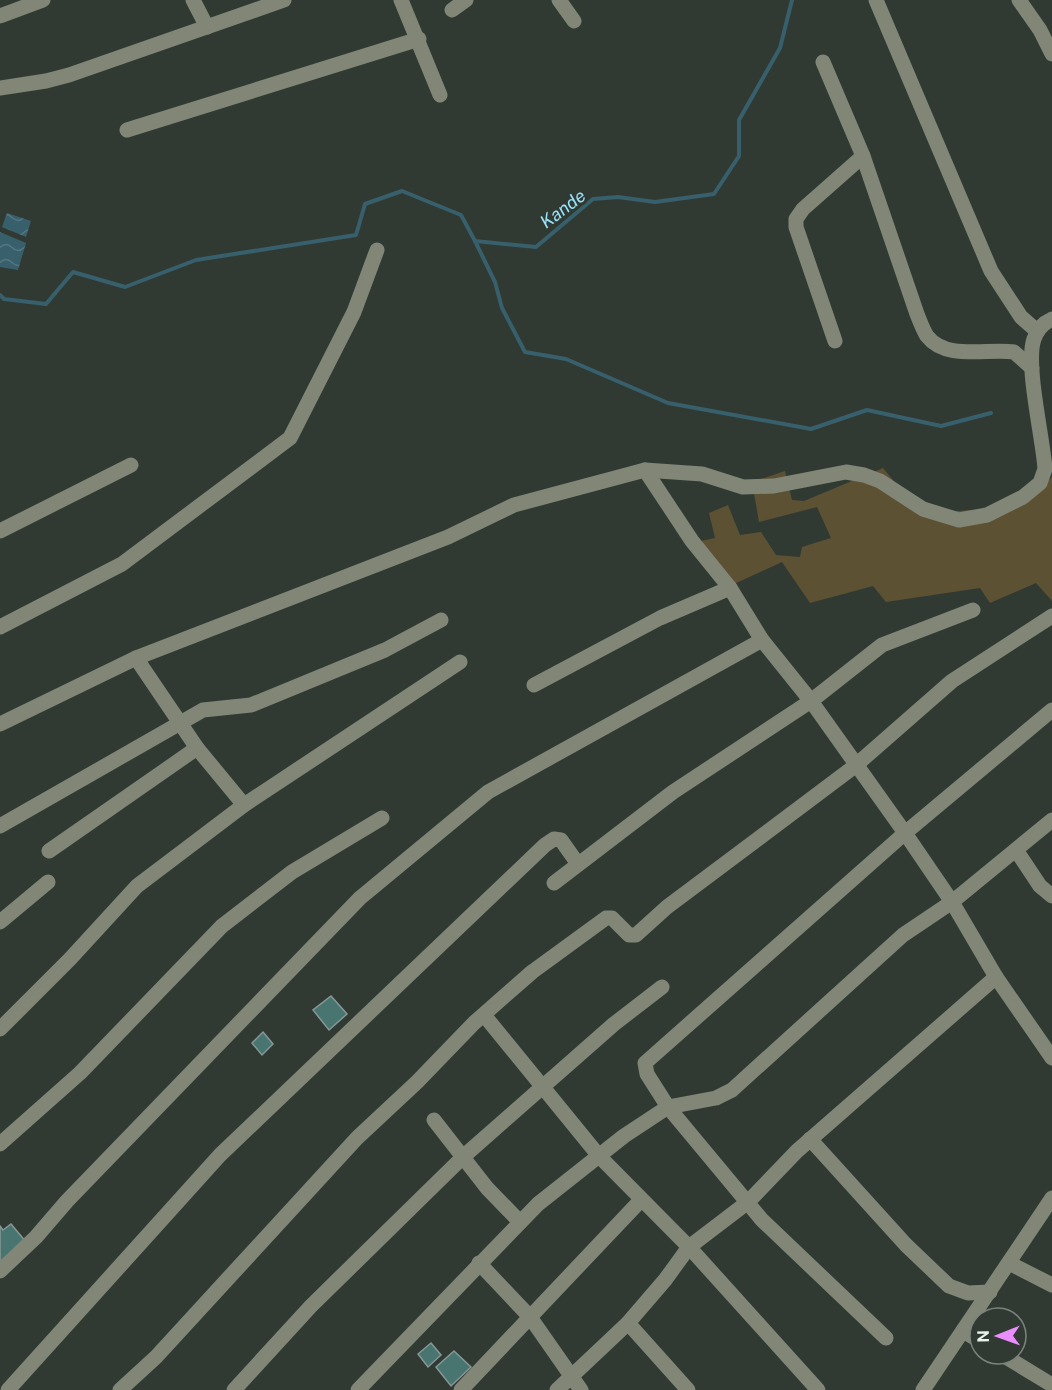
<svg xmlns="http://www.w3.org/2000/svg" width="1052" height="1390" viewBox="0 0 1052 1390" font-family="'Public Sans',sans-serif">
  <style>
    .grass { fill: #5d5134 }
    .water { fill: url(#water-waves) }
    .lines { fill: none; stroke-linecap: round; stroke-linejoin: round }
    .stream { stroke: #375f6c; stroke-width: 4 }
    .building { fill: #487570; stroke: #869895; stroke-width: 1.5 }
    .minor { stroke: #818677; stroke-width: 15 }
    .labels { text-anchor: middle; stroke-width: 6; stroke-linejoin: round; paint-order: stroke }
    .water-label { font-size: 18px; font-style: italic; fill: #98e2fa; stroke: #303a33 }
  </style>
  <defs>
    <pattern id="water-waves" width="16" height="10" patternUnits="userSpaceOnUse" patternTransform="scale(1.5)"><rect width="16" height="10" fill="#375f6c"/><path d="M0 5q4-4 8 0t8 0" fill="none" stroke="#547681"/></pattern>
  </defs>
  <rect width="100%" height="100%" fill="#303a33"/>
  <!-- grass -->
  <polygon class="grass" points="883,468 921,514 1022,506 1052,477 1052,601 1036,583 990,603 980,588 886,602 873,586 810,603 782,562 732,585 696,542 715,538 709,513 728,505 740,535 761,532 776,555 800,557 802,547 831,538 817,507 759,522 752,482 785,471 792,500 804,501"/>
  <!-- water -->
  <g class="water">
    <polygon points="7,213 31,221 26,237 2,227"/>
    <polygon points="0,232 26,243 18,270 0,267"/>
  </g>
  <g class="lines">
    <!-- stream -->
    <g class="stream">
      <polyline points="475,241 495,282 502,308 525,352 566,359 668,403 811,429 867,410 941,426 991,413"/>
      <polyline points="0,295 4,299 46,304 73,272 125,287 196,260 356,235 365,204 402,191 461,215 475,241 536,247 593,199 618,197 655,202 714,194 739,156 739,120 780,48 792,0"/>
    </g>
  </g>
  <!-- building -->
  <g class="building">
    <polygon points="331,996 347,1014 329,1030 313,1010"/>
    <polygon points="263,1032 273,1044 262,1055 252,1043"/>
    <polygon points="11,1224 26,1242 0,1263 0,1226 3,1230"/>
    <polygon points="431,1343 441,1355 428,1367 418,1354"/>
    <polygon points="454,1351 471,1367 451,1386 436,1367"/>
  </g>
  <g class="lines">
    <!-- minor -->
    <g class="minor">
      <polyline points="193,0 207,27"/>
      <polyline points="401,0 440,95"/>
      <polyline points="559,0 574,21"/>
      <polyline points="876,0 991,271 1021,317 1037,331"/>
      <polyline points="1019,0 1040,30 1052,54"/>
      <polyline points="452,10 466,0"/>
      <polyline points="0,16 43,0"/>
      <path d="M823,62l40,94 54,158c3,7 6,16 10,22 19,25 61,12 87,16l18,16"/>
      <polyline points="0,88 46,81 69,75 284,0"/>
      <polyline points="127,130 419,39"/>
      <polyline points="835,341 796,227 796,219 803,209 863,156"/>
      <polyline points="645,470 692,541 730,588 762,640 811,701 905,833 952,902 996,977 1052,1058"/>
      <polyline points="0,531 131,465"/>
      <polyline points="0,627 122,564 290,438 354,312 377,250"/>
      <polyline points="136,658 197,748 244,805"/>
      <polyline points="534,685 660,618 730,588"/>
      <path d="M0,724l136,-66 312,-121 66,-32 131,-35 57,4 41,13 31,-1 72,-14 18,3 16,6 43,28 36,11 28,-5 36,-18 17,-14 5,-14c-2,-31 -20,-105 -11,-130 3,-9 9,-16 18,-20"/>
      <polyline points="0,826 203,710 251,705 385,650 441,620"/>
      <polyline points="1016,850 1040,886 1052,896"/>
      <polyline points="49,851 197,748"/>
      <polyline points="554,883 673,792 811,701 882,645 973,610"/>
      <polyline points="0,922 48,882"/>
      <polyline points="484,1015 599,1156 689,1247 818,1390"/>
      <polyline points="0,1029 70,959 137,886 244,805 460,662"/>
      <polyline points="434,1120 487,1188 520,1222"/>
      <polyline points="810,1139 906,1245 949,1286 968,1293 990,1292"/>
      <polyline points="0,1144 80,1073 222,926 292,872 382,818"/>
      <polyline points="479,1263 530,1317 581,1390"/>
      <polyline points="1009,1263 1052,1285"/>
      <polyline points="0,1271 36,1237 67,1201 360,898 488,792 762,640"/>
      <polyline points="628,1323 688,1390"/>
      <polyline points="963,1331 980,1341"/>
      <polyline points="886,1338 762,1220 668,1107 647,1074 645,1063 905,833 1052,710"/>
      <polyline points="1001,1354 1052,1385"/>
      <polyline points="8,1390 220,1155 545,845 554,839 561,840 578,864"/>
      <polyline points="120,1390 156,1357 357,1138 417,1082 474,1023 532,972 606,918 612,918 629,935 636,935 667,907 855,766 952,681 1052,616"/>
      <polyline points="234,1390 311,1306 464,1156 614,1024 662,987"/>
      <polyline points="358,1390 538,1204 624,1136 668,1107 716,1098 732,1090 903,935 952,902 1052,820"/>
      <polyline points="461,1390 641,1200"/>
      <polyline points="557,1390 628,1323 665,1280 689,1247 748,1202 797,1151 996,977"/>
      <polyline points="923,1390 1052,1198"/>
    </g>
  </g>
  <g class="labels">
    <!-- water labels -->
    <g class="water-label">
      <text transform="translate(563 209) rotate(-37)" y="6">Kande</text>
    </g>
  </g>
  <!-- north arrow -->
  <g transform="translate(998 1336) rotate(269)"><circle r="28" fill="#303a33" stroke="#7b837d" stroke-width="1.5"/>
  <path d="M0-4.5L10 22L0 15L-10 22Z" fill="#eb8dfc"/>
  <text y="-9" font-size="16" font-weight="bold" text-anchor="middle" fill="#ebf1ec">N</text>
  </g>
</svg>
